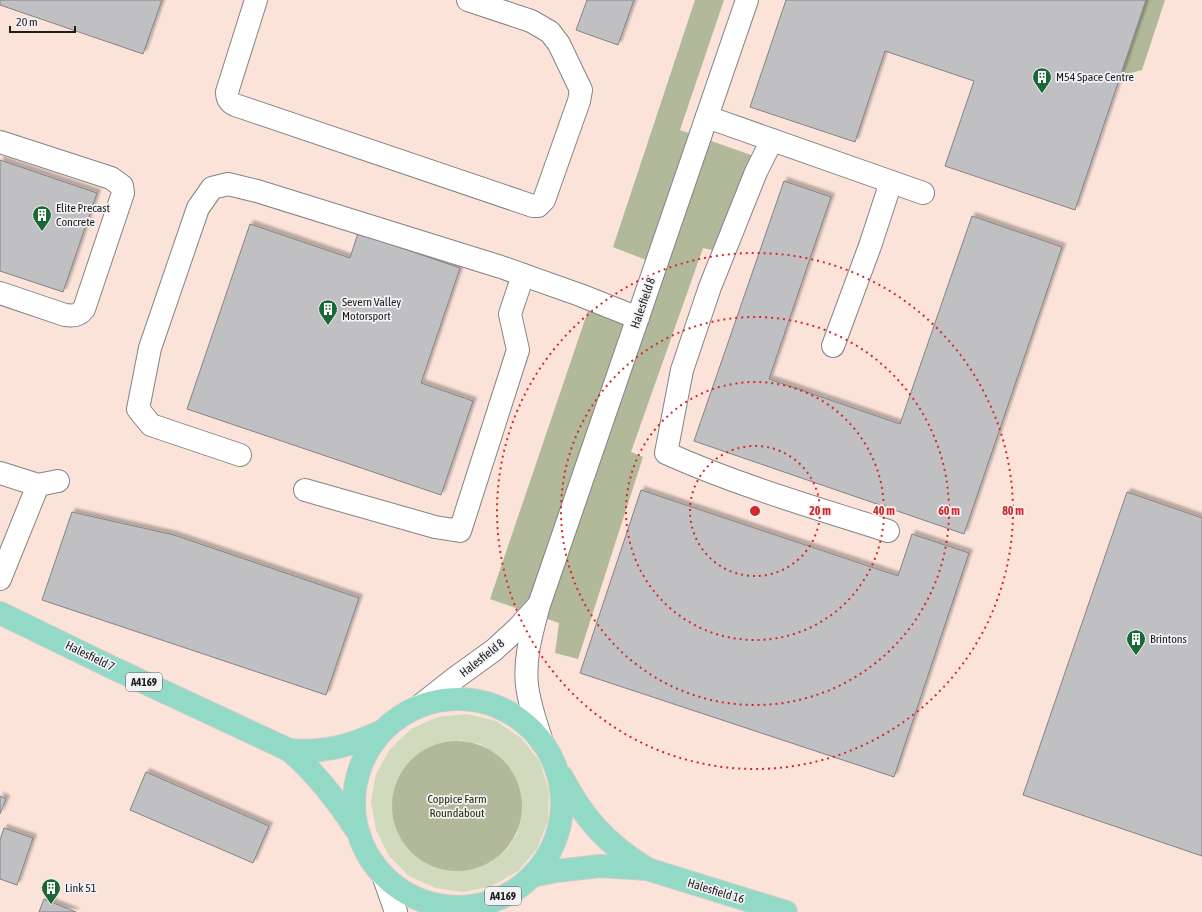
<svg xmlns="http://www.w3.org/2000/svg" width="1202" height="912" viewBox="0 0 1202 912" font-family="'Asap Condensed',sans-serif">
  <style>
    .industrial { fill: #fbe3d9 }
    .green { fill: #d2dabe; fill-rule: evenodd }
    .forest { fill: #b1b99a }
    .building { fill: #c0c0c2; stroke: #838385; filter: url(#shadow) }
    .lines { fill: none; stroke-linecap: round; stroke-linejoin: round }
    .minor-casing { stroke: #848385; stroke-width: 24 }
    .major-casing { stroke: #cdcdcd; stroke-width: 24 }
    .minor { stroke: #fff; stroke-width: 22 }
    .major { stroke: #92dac5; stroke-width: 22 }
    .ring { fill: none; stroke: #d62828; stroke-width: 2; stroke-dasharray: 2 4 }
    .labels { text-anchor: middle; stroke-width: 3.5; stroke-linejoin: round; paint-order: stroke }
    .shield { fill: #f3f2f4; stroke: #5c5c5e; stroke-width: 1 }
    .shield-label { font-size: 11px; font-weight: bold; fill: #1c1c1d }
    .poi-label { font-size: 12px; fill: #1c1c1d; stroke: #f3f2f4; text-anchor: start }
    .street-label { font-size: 12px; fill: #1c1c1d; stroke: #f3f2f4 }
    .park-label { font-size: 12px; fill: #262e06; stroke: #f3f2f4 }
    .centre { fill: #d62828; stroke: #f3f2f4; stroke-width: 2 }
    .ring-label { font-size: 12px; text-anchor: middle; font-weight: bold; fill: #d62828; stroke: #f3f2f4; stroke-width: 3.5; stroke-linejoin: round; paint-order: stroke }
  </style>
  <defs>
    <filter id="shadow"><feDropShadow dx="3.5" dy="-3.5" stdDeviation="1" flood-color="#0004"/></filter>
  </defs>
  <rect width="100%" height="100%" fill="#f3f2f4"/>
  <!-- industrial -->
  <rect class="industrial" x="0" y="0" width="1202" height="912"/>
  <!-- green -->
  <path class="green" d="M467,714l29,7 25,17 19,24 9,29 -1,30 -11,28 -19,22 -26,15 -29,6 -28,-4 -26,-12 -20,-20 -13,-26 -5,-28 5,-28 14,-25 21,-20 26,-12zM459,740l21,4 18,11 20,77 -11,17 -17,14z"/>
  <!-- forest -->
  <g class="forest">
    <polygon points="695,0 724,0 680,130 751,155 754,170 717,251 703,248 631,452 643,457 578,659 555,653 559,623 490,599 591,302 629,315 646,260 613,247"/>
    <polygon points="1146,0 1165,0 1142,70 1120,76"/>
    <circle cx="457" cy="806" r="65"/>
  </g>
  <!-- building -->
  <g class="building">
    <polygon points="0,0 162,0 143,54 0,5"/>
    <polygon points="587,0 634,0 618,45 576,30"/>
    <polygon points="786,0 1146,0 1075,210 945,166 974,81 885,51 855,142 750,107"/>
    <polygon points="0,160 97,193 63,292 0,271"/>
    <polygon points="784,181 831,197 769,379 900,424 972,216 1062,247 964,534 694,441"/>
    <polygon points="250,224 350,258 358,233 460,268 421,383 473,401 441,495 187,409"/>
    <polygon points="641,490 898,576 912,534 969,553 894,777 580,673"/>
    <polygon points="1127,492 1202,518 1202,856 1023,795"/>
    <polygon points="72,512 174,535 359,598 326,695 42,600"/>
    <polygon points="146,772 269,826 253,863 130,810"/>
    <polygon points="0,796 6,799 0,814"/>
    <polygon points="4,828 33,838 17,885 0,879 0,840"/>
    <polygon points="44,899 76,912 39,912"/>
  </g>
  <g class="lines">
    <defs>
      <g id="minor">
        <path d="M256,0l-29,92c0,7 2,10 8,13l298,101h5l6,-6 35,-99 2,-11 -22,-46 -9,-12 -19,-11 -63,-21"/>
        <polyline points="707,117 923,193"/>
        <path d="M772,140l-16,32 -46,115 -28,83 -16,83c71,32 147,54 222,78"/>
        <path d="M0,142l111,36 11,8 1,7 -39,116c-6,7 -10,7 -19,6l-65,-22"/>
        <polyline points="833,346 870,246 891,182"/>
        <polyline points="240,455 151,425 138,409 150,348 198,208 212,188 228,184 257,191 501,267 580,295 638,318"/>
        <polyline points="0,473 38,485 58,481"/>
        <polyline points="305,490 435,527 460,531 518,350 510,314 523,275"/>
        <polyline points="0,579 38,485"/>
        <polyline points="421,705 454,679 494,650 518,628 537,607"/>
        <path d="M542,742c-6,-19 -13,-38 -15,-57 -3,-27 5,-54 12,-80l208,-605"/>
        <polyline points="383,875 396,912"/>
        <polyline points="472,912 480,905"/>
      </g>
      <g id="major">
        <path d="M0,613l111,54 178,83c27,23 47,49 66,78"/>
        <circle cx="458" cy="803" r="104"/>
        <path d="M289,750c36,3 61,-4 93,-19"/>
        <path d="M562,777c22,42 44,66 84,91"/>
        <polyline points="532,876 556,871 600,866 647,869 786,912"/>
      </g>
    </defs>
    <!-- minor casing -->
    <use href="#minor" class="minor-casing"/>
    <!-- major casing -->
    <use href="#major" class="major-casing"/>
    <!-- minor -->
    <use href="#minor" class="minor"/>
    <!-- major -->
    <use href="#major" class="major"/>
  </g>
  <!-- distance rings -->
  <g class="ring">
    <circle cx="755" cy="511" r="65"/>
    <circle cx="755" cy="511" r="129"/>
    <circle cx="755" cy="511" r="194"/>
    <circle cx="755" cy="511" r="258"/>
  </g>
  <!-- icons -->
  <defs>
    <symbol id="building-pin" viewBox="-11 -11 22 30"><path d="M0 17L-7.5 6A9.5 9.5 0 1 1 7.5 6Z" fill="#1b6837" stroke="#f3f2f4"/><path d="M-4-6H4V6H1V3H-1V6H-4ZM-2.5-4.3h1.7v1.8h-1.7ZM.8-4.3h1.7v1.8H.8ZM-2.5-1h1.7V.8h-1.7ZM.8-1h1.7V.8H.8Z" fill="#fff"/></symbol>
  </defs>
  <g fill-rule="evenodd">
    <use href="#building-pin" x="1031" y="66" width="22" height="30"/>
    <use href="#building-pin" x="31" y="204" width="22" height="30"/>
    <use href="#building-pin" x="317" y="298" width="22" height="30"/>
    <use href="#building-pin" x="1125" y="628" width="22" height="30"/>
    <use href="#building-pin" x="40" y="877" width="22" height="30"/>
  </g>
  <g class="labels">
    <!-- shield labels -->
    <g class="shield">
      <rect x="126" y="673" width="36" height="18" rx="3"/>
      <rect x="485" y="887" width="36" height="18" rx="3"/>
    </g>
    <g class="shield-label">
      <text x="144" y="686">A4169</text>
      <text x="503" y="900">A4169</text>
    </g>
    <!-- poi labels -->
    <g class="poi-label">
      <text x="1056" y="81">M54 Space Centre</text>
      <text x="56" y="212">Elite Precast<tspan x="56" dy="14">Concrete</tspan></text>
      <text x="342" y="306">Severn Valley<tspan x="342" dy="14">Motorsport</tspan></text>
      <text x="1150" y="643">Brintons</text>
      <text x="65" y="892">Link 51</text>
    </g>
    <!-- street labels -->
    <g class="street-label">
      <text transform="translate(643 303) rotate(-71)" y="4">Halesfield 8</text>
      <text transform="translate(90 656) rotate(26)" y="4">Halesfield 7</text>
      <text transform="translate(482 658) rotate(-38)" y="4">Halesfield 8</text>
      <text transform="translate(716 891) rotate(17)" y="4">Halesfield 16</text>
    </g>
    <!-- park labels -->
    <g class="park-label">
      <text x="457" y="803">Coppice Farm<tspan x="457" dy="14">Roundabout</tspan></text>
    </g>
  </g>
  <circle cx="755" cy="511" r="6" class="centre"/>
  <g class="ring-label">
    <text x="820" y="515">20 m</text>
    <text x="884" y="515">40 m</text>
    <text x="949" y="515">60 m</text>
    <text x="1013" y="515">80 m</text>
  </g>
  <!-- scale -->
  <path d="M10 26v6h65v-6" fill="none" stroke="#1c1c1d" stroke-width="2"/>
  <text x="16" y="26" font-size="12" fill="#1c1c1d" stroke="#f3f2f4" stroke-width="3" paint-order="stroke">20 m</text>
</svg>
